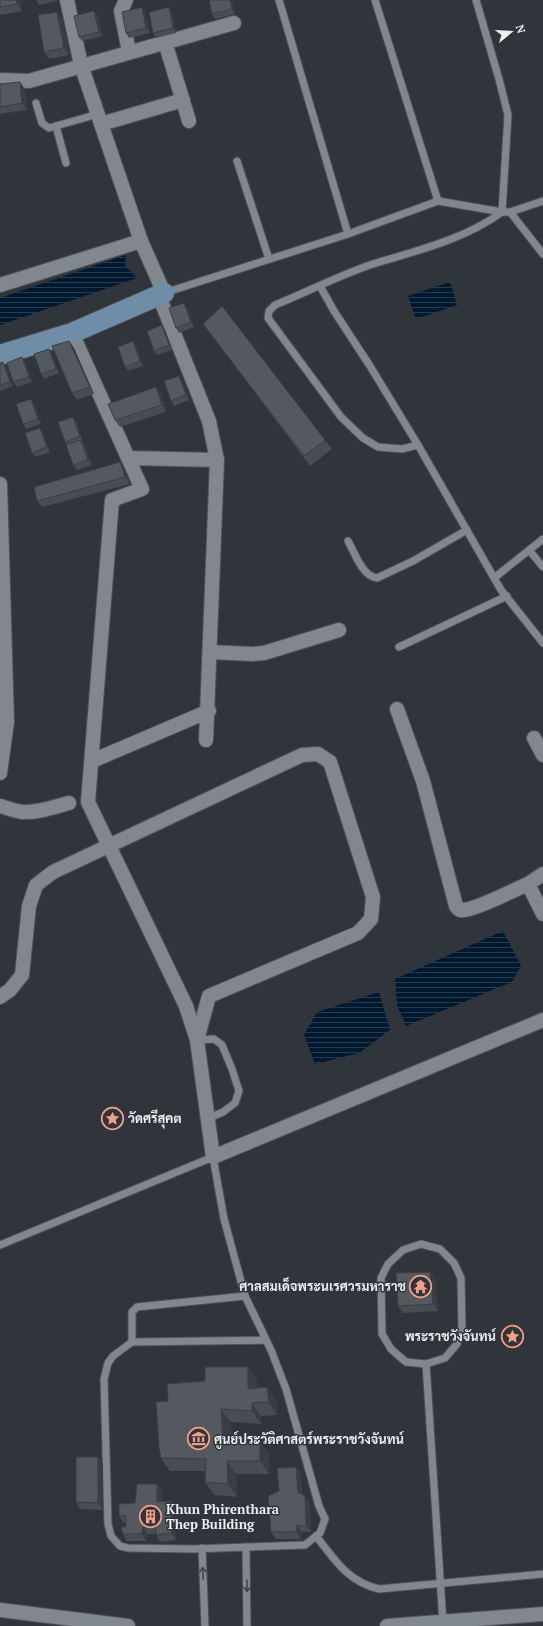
<svg xmlns="http://www.w3.org/2000/svg" width="543" height="1626" viewBox="0 0 543 1626" font-family="'PT Serif',Sarabun,serif">
  <style>
    .water { fill: url(#water-rules) }
    .lines { fill: none; stroke-linecap: round; stroke-linejoin: round }
    .lane-casing { stroke: #4e5357; stroke-width: 9 }
    .street-casing { stroke: #4e5357; stroke-width: 16 }
    .secondary-casing { stroke: #4e5357; stroke-width: 22 }
    .lane { stroke: #80878d; stroke-width: 7 }
    .street { stroke: #80878d; stroke-width: 14 }
    .secondary { stroke: #6f8da6; stroke-width: 20 }
    .wall { fill: #474d52 }
    .shaded-wall { fill: #3a3e42 }
    .building { fill: #53595f; stroke: #3a3e42 }
    .oneway { stroke: #3f454b }
    .labels { text-anchor: middle; stroke-width: 3; stroke-linejoin: round; paint-order: stroke }
    .poi-label { font-size: 13px; font-weight: bold; fill: #ebeff2; stroke: #2f353a; text-anchor: start }
  </style>
  <defs>
    <pattern id="water-rules" width="6" height="5" patternUnits="userSpaceOnUse"><rect width="6" height="5" fill="#00192f"/><path d="M0 2.5h6" fill="none" stroke="#253b4e"/></pattern>
  </defs>
  <rect width="100%" height="100%" fill="#2f353a"/>
  <!-- water -->
  <g class="water">
    <polygon points="126,255 125,266 137,278 0,325 0,298"/>
    <polygon points="450,282 457,305 416,319 408,296"/>
    <polygon points="503,931 521,966 512,982 406,1026 397,1005 395,979"/>
    <polygon points="379,992 390,1030 359,1053 315,1064 304,1035 317,1012"/>
  </g>
  <g class="lines">
    <defs>
      <g id="lane">
        <polyline points="279,0 348,234"/>
        <polyline points="375,0 438,201"/>
        <polyline points="36,103 42,123 49,128 98,114"/>
        <polyline points="56,126 66,163"/>
        <polyline points="237,161 269,259"/>
        <polyline points="510,212 543,201"/>
        <polyline points="320,286 334,311 370,366 418,445 501,590 543,643"/>
        <polyline points="164,293 348,234 438,201 502,212 510,212 543,254"/>
        <path d="M418,445l-16,4 -24,-2 -15,-9 -22,-21 -73,-99 1,-7 6,-6c32,-13 63,-29 95,-40 45,-14 94,-25 132,-53l6,-97 -9,-36 -23,-79"/>
        <path d="M348,541c7,12 14,35 29,37l36,-17 54,-31"/>
        <polyline points="529,550 543,567"/>
        <polyline points="494,578 543,539"/>
        <polyline points="399,647 507,596"/>
        <polyline points="197,1040 214,1039 222,1045 232,1069 239,1091 235,1103 223,1112 207,1119"/>
        <polygon points="421,1244 440,1249 454,1263 461,1278 462,1329 457,1344 445,1358 426,1364 406,1362 391,1349 382,1334 381,1278 388,1264 403,1250"/>
        <polyline points="0,1245 213,1157 224,1219 245,1296 271,1350 286,1389 319,1506 325,1519 320,1533 305,1545 193,1549 128,1548 120,1546 111,1536 108,1524 104,1379 108,1363 113,1356 132,1342 266,1340"/>
        <polyline points="132,1342 132,1312 137,1307 245,1296"/>
        <polyline points="426,1364 443,1623"/>
        <path d="M316,1536c19,24 32,46 63,53l164,-15"/>
        <polyline points="246,1547 247,1626"/>
        <polyline points="202,1548 205,1626"/>
      </g>
      <g id="street">
        <polyline points="67,0 81,65 141,241 164,293"/>
        <polyline points="126,0 121,11 129,52"/>
        <polyline points="165,42 189,121"/>
        <polyline points="0,80 29,81 234,23"/>
        <polyline points="101,124 183,100"/>
        <polyline points="0,285 141,241"/>
        <polyline points="159,296 209,421 217,460 206,740"/>
        <polyline points="72,333 142,489 112,500 88,802 186,1006 197,1040 213,1157 543,1020"/>
        <polyline points="128,458 217,460"/>
        <polyline points="0,484 7,722 0,773"/>
        <polyline points="210,652 252,654 264,653 339,630"/>
        <path d="M397,709l26,72 33,125c2,3 4,5 8,4 16,-2 47,-19 64,-26l15,30"/>
        <polyline points="534,738 543,755"/>
        <polyline points="92,761 209,711"/>
        <path d="M0,806c7,2 15,5 22,6 16,1 32,-5 47,-9"/>
        <polyline points="528,884 543,874"/>
        <polyline points="0,997 10,990 22,975 29,906 36,885 53,872 302,755 318,754 330,762 373,897 371,919 358,933 209,996 197,1040"/>
        <polyline points="0,1610 128,1626"/>
        <polyline points="387,1626 543,1614"/>
      </g>
      <polyline id="secondary" points="0,355 72,333 164,293"/>
    </defs>
    <!-- lane casing -->
    <use href="#lane" class="lane-casing"/>
    <!-- street casing -->
    <use href="#street" class="street-casing"/>
    <!-- secondary casing -->
    <use href="#secondary" class="secondary-casing"/>
    <!-- lane -->
    <use href="#lane" class="lane"/>
    <!-- street -->
    <use href="#street" class="street"/>
    <!-- secondary -->
    <use href="#secondary" class="secondary"/>
  </g>
  <!-- wall -->
  <g class="wall">
    <polygon points="0,0 20,0 22,11 0,15"/>
    <polygon points="36,0 57,0 57,1 39,5"/>
    <polygon points="209,0 232,0 235,14 215,19 212,14"/>
    <polygon points="169,7 172,12 176,33 156,38 153,33"/>
    <polygon points="145,12 150,33 129,38 126,33"/>
    <polygon points="98,15 102,36 82,41 79,37"/>
    <polygon points="62,19 69,55 49,59 44,52"/>
    <polygon points="0,84 25,89 27,110 0,114"/>
    <polygon points="184,303 187,308 194,327 179,333 176,328"/>
    <polygon points="203,324 325,440 332,449 310,466"/>
    <polygon points="165,330 172,350 157,355 154,351"/>
    <polygon points="69,341 74,348 94,394 77,400 72,393"/>
    <polygon points="133,341 136,346 143,366 128,371 125,367"/>
    <polygon points="49,349 52,354 59,373 44,379 41,374"/>
    <polygon points="25,362 32,382 17,387 13,382"/>
    <polygon points="0,363 6,367 13,386 0,391"/>
    <polygon points="179,376 182,380 189,400 174,406 171,401"/>
    <polygon points="161,394 166,412 120,427 115,420"/>
    <polygon points="31,399 34,404 41,424 26,429 23,424"/>
    <polygon points="76,421 83,441 82,441 85,445 92,465 77,470 73,465 67,445 65,442"/>
    <polygon points="40,428 43,432 50,452 35,457 32,453"/>
    <polygon points="120,462 125,469 130,484 42,507 37,501"/>
    <polygon points="435,1279 438,1311 403,1313 398,1306"/>
    <polygon points="248,1367 257,1380 257,1388 267,1387 276,1400 277,1415 261,1416 261,1424 230,1422 231,1443 260,1442 269,1455 269,1474 236,1474 237,1497 214,1495 205,1482 206,1471 170,1471 161,1458 168,1401 205,1381"/>
    <polygon points="98,1457 103,1464 103,1510 80,1509 76,1502"/>
    <polygon points="296,1467 301,1474 302,1495 310,1503 311,1532 302,1532 301,1539 276,1539 271,1532 279,1491"/>
    <polygon points="157,1484 162,1491 162,1501 176,1508 176,1540 160,1542 156,1535 156,1534 148,1534 146,1541 127,1541 123,1534 126,1527 126,1523 124,1523 119,1516 135,1503"/>
  </g>
  <!-- shaded-wall -->
  <g class="shaded-wall">
    <polygon points="16,0 20,0 22,11 17,4"/>
    <polygon points="230,0 232,0 235,14 232,9"/>
    <polygon points="142,7 145,12 150,33 146,28"/>
    <polygon points="169,7 172,12 176,33 173,28"/>
    <polygon points="94,11 98,15 102,36 99,32"/>
    <polygon points="57,12 62,19 69,55 64,48"/>
    <polygon points="20,82 25,89 27,110 22,103"/>
    <polygon points="184,303 187,308 194,327 191,322"/>
    <polygon points="162,325 165,330 172,350 169,345"/>
    <polygon points="69,341 74,348 94,394 90,387"/>
    <polygon points="133,341 136,346 143,366 140,361"/>
    <polygon points="49,349 52,354 59,373 56,369"/>
    <polygon points="22,357 25,362 32,382 29,377"/>
    <polygon points="3,362 6,367 13,386 10,382"/>
    <polygon points="179,376 182,380 189,400 186,395"/>
    <polygon points="156,387 161,394 166,412 162,405"/>
    <polygon points="31,399 34,404 41,424 38,419"/>
    <polygon points="73,417 76,421 83,441 80,436"/>
    <polygon points="40,428 43,432 50,452 47,447"/>
    <polygon points="81,440 85,445 92,465 88,460"/>
    <polygon points="120,462 125,469 130,484 125,477"/>
    <polygon points="430,1272 435,1279 438,1311 433,1304"/>
    <polygon points="248,1367 257,1380 256,1402 248,1389"/>
    <polygon points="267,1387 276,1400 277,1415 269,1402"/>
    <polygon points="252,1403 261,1416 261,1424 252,1411"/>
    <polygon points="221,1409 230,1422 232,1456 223,1443"/>
    <polygon points="260,1442 269,1455 269,1474 260,1461"/>
    <polygon points="98,1457 103,1464 103,1510 98,1503"/>
    <polygon points="227,1461 236,1474 237,1497 228,1484"/>
    <polygon points="296,1467 301,1474 302,1499 298,1492"/>
    <polygon points="157,1484 162,1491 162,1509 157,1502"/>
    <polygon points="305,1496 310,1503 311,1532 306,1526"/>
    <polygon points="171,1501 176,1508 176,1540 172,1533"/>
    <polygon points="297,1525 302,1532 301,1539 296,1532"/>
    <polygon points="143,1527 148,1534 146,1541 142,1534"/>
  </g>
  <!-- building -->
  <g class="building">
    <polygon points="0,0 16,0 17,4 0,7"/>
    <polygon points="209,0 230,0 232,9 212,14"/>
    <polygon points="142,7 146,28 126,33 122,12"/>
    <polygon points="169,7 173,28 153,33 149,12"/>
    <polygon points="94,11 99,32 79,37 74,16"/>
    <polygon points="57,12 64,48 44,52 38,15"/>
    <polygon points="20,82 22,103 0,107 0,84"/>
    <polygon points="184,303 191,322 176,328 169,308"/>
    <polygon points="222,306 325,440 304,456 203,324"/>
    <polygon points="162,325 169,345 154,351 147,331"/>
    <polygon points="69,341 90,387 72,393 52,346"/>
    <polygon points="133,341 140,361 125,367 118,347"/>
    <polygon points="49,349 56,369 41,374 34,354"/>
    <polygon points="22,357 29,377 13,382 7,363"/>
    <polygon points="3,362 10,382 0,385 0,363"/>
    <polygon points="179,376 186,395 171,401 164,381"/>
    <polygon points="156,387 162,405 115,420 108,404"/>
    <polygon points="31,399 38,419 23,424 16,404"/>
    <polygon points="73,417 80,436 65,442 58,422"/>
    <polygon points="40,428 47,447 32,453 25,433"/>
    <polygon points="81,440 88,460 73,465 66,445"/>
    <polygon points="120,462 125,477 37,501 34,487"/>
    <polygon points="430,1272 433,1304 398,1306 396,1273"/>
    <polygon points="205,1367 248,1367 248,1389 267,1387 269,1402 252,1403 252,1411 221,1409 223,1443 260,1442 260,1461 227,1461 228,1484 205,1482 206,1459 161,1458 159,1448 156,1402 168,1401 167,1384 205,1381"/>
    <polygon points="76,1457 98,1457 98,1503 76,1502"/>
    <polygon points="296,1467 298,1492 305,1496 306,1526 297,1525 296,1532 271,1532 268,1496 279,1491 277,1468"/>
    <polygon points="137,1484 157,1484 157,1502 171,1501 172,1533 156,1535 156,1526 143,1527 142,1534 123,1534 121,1527 126,1527 126,1515 119,1516 119,1504 135,1503"/>
  </g>
  <!-- one-way arrows -->
  <defs><path id="oneway-shaft" d="M-6 0H5M1.5-3L5.5 0L1.5 3" fill="none" stroke-width="1.6" stroke-linecap="round" stroke-linejoin="round"/></defs>
  <g class="oneway">
    <use href="#oneway-shaft" transform="translate(203 1573) rotate(-92)"/>
    <use href="#oneway-shaft" transform="translate(247 1586) rotate(89)"/>
  </g>
  <!-- icons -->
  <defs>
    <symbol id="sight-ring" viewBox="-11 -11 22 22"><circle r="9.5" fill="#2f353a" stroke="#f39f86" stroke-width="1.5"/><path d="M0-6L1.8-2.2L6-1.7L2.9 1.2L3.7 5.4L0 3.3L-3.7 5.4L-2.9 1.2L-6-1.7L-1.8-2.2Z" fill="#f39f86"/></symbol>
    <symbol id="temple-ring" viewBox="-11 -11 22 22"><circle r="9.5" fill="#2f353a" stroke="#f39f86" stroke-width="1.5"/><path d="M0-6L5-2H3V0L6.5 2.5H4V6H1.5V3h-3V6H-4V2.5H-6.5L-3 0V-2H-5Z" fill="#f39f86"/></symbol>
    <symbol id="museum-ring" viewBox="-11 -11 22 22"><circle r="9.5" fill="#2f353a" stroke="#f39f86" stroke-width="1.5"/><path d="M0-6L6-3V-2H-6V-3ZM-5-1h2V3h-2ZM-1-1h2V3h-2ZM3-1h2V3H3ZM-6 4H6V6H-6Z" fill="#f39f86"/></symbol>
    <symbol id="building-ring" viewBox="-11 -11 22 22"><circle r="9.5" fill="#2f353a" stroke="#f39f86" stroke-width="1.5"/><path d="M-4-6H4V6H1V3H-1V6H-4ZM-2.5-4.3h1.7v1.8h-1.7ZM.8-4.3h1.7v1.8H.8ZM-2.5-1h1.7V.8h-1.7ZM.8-1h1.7V.8H.8Z" fill="#f39f86"/></symbol>
  </defs>
  <g fill-rule="evenodd">
    <use href="#sight-ring" x="100" y="1106" width="25" height="25"/>
    <use href="#temple-ring" x="408" y="1274" width="25" height="25"/>
    <use href="#sight-ring" x="500" y="1324" width="25" height="25"/>
    <use href="#museum-ring" x="186" y="1426" width="25" height="25"/>
    <use href="#building-ring" x="138" y="1504" width="25" height="25"/>
  </g>
  <g class="labels">
    <!-- poi labels -->
    <g class="poi-label">
      <text x="128" y="1123">วัดศรีสุคต</text>
      <text x="406" y="1291" text-anchor="end">ศาลสมเด็จพระนเรศวรมหาราช</text>
      <text x="496" y="1341" text-anchor="end">พระราชวังจันทน์</text>
      <text x="214" y="1444">ศูนย์ประวัติศาสตร์พระราชวังจันทน์</text>
      <text x="166" y="1514">Khun Phirenthara<tspan x="166" dy="15">Thep Building</tspan></text>
    </g>
  </g>
  <!-- north arrow -->
  <g transform="translate(511 32) rotate(72)" stroke="#2f353a" stroke-width="3" paint-order="stroke">
  <path d="M0-3L7 15L0 10L-7 15Z" fill="#ebeff2"/>
  <text y="-6" font-size="11" font-weight="bold" text-anchor="middle" fill="#ebeff2">N</text>
  </g>
</svg>
